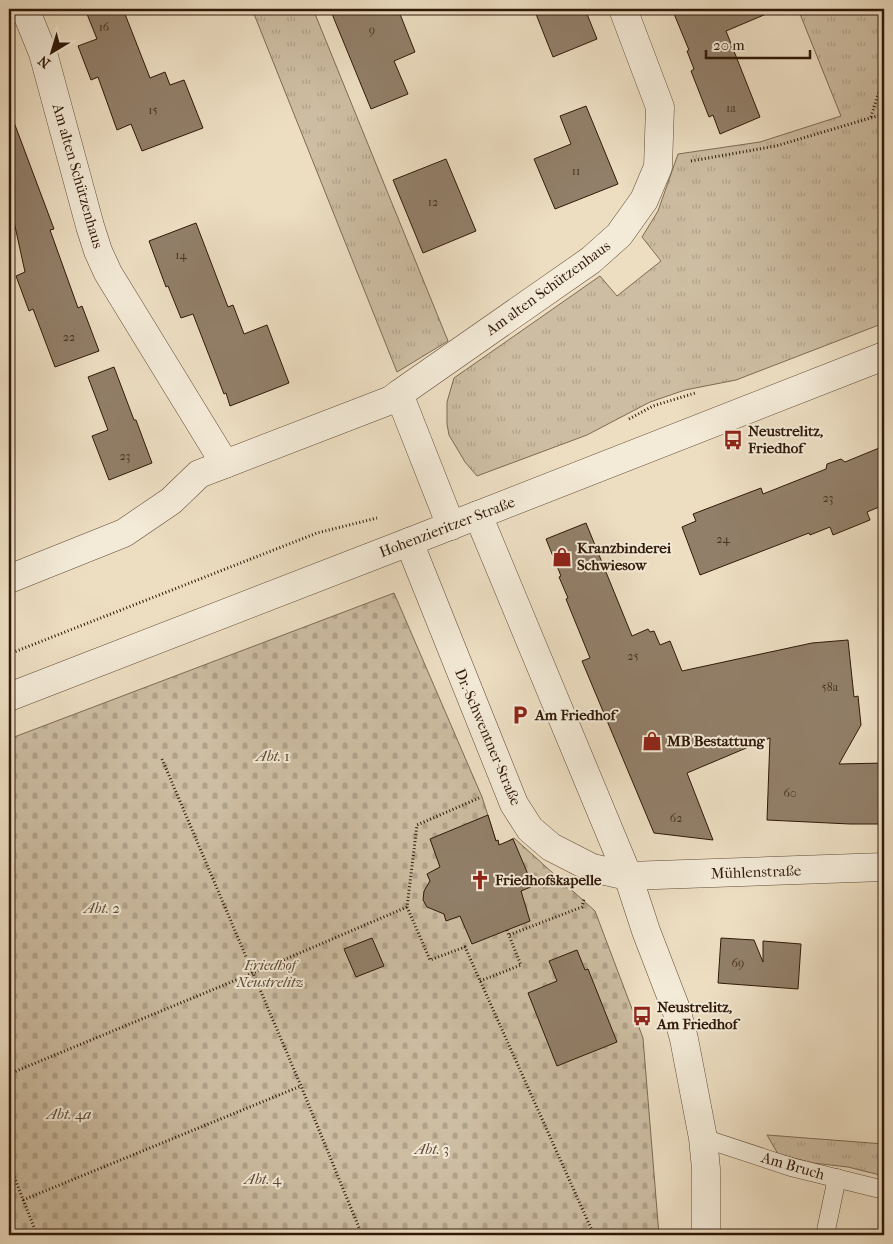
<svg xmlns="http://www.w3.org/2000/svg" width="893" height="1244" viewBox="0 0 893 1244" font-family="'IM FELL French Canon',serif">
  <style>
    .grass { fill: url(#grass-tufts); stroke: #7e6b55 }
    .cemetery { fill: url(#cemetery-stones); stroke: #7e6b55 }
    .building { fill: #927f69; stroke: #301908 }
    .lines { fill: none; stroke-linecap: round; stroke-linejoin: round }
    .lane-casing { stroke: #5f4a36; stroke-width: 19 }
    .street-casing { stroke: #5f4a36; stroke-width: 29 }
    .path { stroke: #301908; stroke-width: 3; stroke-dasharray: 1 2.5; stroke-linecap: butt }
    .lane { stroke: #f3ead7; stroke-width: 18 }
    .street { stroke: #f3ead7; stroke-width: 28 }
    .labels { text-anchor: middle; stroke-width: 4; stroke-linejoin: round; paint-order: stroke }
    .number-label { font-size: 12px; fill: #483220 }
    .street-label { font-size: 15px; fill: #301908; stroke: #f3ead7 }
    .poi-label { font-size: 15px; font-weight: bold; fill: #301908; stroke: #f3ead7; text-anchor: start }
    .park-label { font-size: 15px; font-style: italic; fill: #5f4a36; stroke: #f3ead7 }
  </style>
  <defs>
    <pattern id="grass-tufts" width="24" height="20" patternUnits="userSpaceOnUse" patternTransform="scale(1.25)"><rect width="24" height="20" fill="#cdbda2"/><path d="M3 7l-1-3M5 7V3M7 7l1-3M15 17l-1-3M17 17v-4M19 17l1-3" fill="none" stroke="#b0a28a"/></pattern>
    <pattern id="cemetery-stones" width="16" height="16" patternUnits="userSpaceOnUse" patternTransform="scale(1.25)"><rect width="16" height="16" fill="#cdbda2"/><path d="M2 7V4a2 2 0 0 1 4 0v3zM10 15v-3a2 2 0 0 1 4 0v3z" fill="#b0a28a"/></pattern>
  </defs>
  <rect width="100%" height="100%" fill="#eddec2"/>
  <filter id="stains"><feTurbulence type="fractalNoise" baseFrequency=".004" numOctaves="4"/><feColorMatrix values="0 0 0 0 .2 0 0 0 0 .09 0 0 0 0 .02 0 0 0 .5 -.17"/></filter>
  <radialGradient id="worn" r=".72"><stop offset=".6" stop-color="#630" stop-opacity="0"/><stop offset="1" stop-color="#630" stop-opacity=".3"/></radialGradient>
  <!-- grass -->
  <g class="grass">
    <polygon points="252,9 313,9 448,341 397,372"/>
    <polygon points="798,9 884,9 884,323 736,380 685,390 650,402 587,435 477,476 465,462 449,435 447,424 447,402 454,378 600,276 617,296 661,261 642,237 658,211 678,154 760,142 841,116"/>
    <polygon points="767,1135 884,1144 884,1178 876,1174 848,1167 813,1163 778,1154"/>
  </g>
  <!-- cemetery -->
  <polygon class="cemetery" points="394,593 482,797 496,841 498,840 499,844 498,846 510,841 510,840 514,838 595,911 643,1038 659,1235 9,1235 9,739"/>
  <!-- building -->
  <g class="building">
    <polygon points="85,9 123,9 150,78 165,72 170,85 184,80 203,128 142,151 131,124 117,130 98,77 91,80 78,46 97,39"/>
    <polygon points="330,9 398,9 415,52 394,61 408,94 371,109"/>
    <polygon points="534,9 585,9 597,39 553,57"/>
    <polygon points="672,9 778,9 726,31 760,117 720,134 713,115 709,117 691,71 694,69 687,51 689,50"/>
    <polygon points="586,106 618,184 555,209 534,159 571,144 560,116"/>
    <polygon points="9,117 12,117 54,229 50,230 78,308 82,306 99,351 55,367 33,309 29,311 16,276 25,272 13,217 9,219"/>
    <polygon points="446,159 476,231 423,253 393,180"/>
    <polygon points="196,223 228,307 233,305 244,334 267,325 289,383 230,406 226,393 224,394 193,314 181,318 168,286 166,287 149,241"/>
    <polygon points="114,367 134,420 136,420 152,463 109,480 92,436 108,430 88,377"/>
    <polygon points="884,446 884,505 867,512 870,520 833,535 830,527 810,535 809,533 700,575 682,527 696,521 693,514 761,488 763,494 826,469 827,464 841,459 845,462"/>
    <polygon points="586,523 632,636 648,629 650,632 654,631 660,645 670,641 682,671 812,643 848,640 854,697 858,696 861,725 839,764 884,763 884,824 850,824 767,820 770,738 687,773 713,840 654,833 582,661 590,658 566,599 568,598 559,577 561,576 546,539"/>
    <polygon points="488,815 496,841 498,840 499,845 513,839 533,886 521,891 530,921 472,944 460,916 446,921 444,914 427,907 423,900 424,891 430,881 427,874 440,867 430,839"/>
    <polygon points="372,938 384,966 356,977 344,949"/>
    <polygon points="721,938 754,940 763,962 763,941 801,944 798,989 718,983"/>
    <polygon points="577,950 585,970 588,969 617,1042 557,1066 528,993 557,981 549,961"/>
  </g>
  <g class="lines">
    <defs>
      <g id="lane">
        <polyline points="703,1138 791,1167 884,1190"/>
        <polyline points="825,1235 837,1178"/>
      </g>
      <g id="street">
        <polyline points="25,9 43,53 90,226 98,251 108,273 225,464 391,400 399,394"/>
        <polyline points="478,515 628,876 646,931 676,1009 684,1039 703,1138 706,1169 706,1235"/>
        <polyline points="451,526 399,394 591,260 619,235 644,200 658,167 660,107 623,9"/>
        <polyline points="409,542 514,804 530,829 551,847 592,868 628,876 884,867"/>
        <polyline points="9,579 124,533 171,501 199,474 225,464"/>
        <polyline points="9,697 409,542 884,356"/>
      </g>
    </defs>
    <!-- lane casing -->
    <use href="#lane" class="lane-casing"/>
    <!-- street casing -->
    <use href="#street" class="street-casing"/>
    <!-- path -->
    <g class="path">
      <polyline points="871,117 884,75"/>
      <polyline points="691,161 776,146 884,114"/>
      <polyline points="629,419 653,406 695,393"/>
      <polyline points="9,654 317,533 377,518"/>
      <polyline points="162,759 301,1086 362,1235"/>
      <polyline points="407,907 430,960 465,947 594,1235"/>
      <polyline points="507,930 509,935"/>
      <polyline points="480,981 521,965 509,935 582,907 584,899"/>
      <polyline points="9,1074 253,973 407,907 417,825 479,798"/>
      <polyline points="9,1164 37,1235"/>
      <polyline points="23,1200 301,1086"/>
    </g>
    <!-- lane -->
    <use href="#lane" class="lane"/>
    <!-- street -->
    <use href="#street" class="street"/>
  </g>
  <!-- icons -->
  <defs>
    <symbol id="bus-bare" viewBox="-9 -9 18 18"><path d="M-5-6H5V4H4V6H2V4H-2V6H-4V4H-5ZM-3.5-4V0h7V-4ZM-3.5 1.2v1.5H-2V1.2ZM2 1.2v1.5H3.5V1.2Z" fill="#8f2418" stroke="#f3ead7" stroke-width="2.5" paint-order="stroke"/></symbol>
    <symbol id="shop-bare" viewBox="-9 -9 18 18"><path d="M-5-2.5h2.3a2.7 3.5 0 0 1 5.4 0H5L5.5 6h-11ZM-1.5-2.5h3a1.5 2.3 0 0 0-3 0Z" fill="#8f2418" stroke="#f3ead7" stroke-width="2.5" paint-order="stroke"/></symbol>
    <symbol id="parking-bare" viewBox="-9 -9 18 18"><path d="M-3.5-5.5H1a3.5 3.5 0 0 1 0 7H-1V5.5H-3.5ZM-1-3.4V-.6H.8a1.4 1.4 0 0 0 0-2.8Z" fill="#8f2418" stroke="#f3ead7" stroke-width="2.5" paint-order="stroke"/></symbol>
    <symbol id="church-bare" viewBox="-9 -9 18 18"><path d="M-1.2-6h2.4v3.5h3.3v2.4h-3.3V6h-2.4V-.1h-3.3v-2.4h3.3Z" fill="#8f2418" stroke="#f3ead7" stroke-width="2.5" paint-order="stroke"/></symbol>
  </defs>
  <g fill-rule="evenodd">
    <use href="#bus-bare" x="719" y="426" width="28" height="28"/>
    <use href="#shop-bare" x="548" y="543" width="28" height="28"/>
    <use href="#parking-bare" x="506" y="701" width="28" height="28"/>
    <use href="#shop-bare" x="638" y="727" width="28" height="28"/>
    <use href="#church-bare" x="466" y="866" width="28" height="28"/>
    <use href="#bus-bare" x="628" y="1002" width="28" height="28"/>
  </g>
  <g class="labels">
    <!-- number labels -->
    <g class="number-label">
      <text x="104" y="31">16</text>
      <text x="372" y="34">9</text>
      <text x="731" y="112">1a</text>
      <text x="153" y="114">15</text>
      <text x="576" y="175">11</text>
      <text x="433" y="206">12</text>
      <text x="181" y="259">14</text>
      <text x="69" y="341">22</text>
      <text x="125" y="460">23</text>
      <text x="828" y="502">23</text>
      <text x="723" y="543">24</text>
      <text x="633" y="660">25</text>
      <text x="830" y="691">58a</text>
      <text x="790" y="797">60</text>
      <text x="676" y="822">62</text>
      <text x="738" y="967">69</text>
    </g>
    <!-- street labels -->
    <g class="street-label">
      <text transform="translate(78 176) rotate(74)" y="5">Am alten Schützenhaus</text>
      <text transform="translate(548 288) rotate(-36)" y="5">Am alten Schützenhaus</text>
      <text transform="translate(447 527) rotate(-21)" y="5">Hohenzieritzer Straße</text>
      <text transform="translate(488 737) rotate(67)" y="5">Dr.-Schwentner-Straße</text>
      <text transform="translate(756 872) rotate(-2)" y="5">Mühlenstraße</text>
      <text transform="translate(793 1166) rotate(16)" y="5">Am Bruch</text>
    </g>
    <!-- poi labels -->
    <g class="poi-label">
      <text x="748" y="436">Neustrelitz,<tspan x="748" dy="17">Friedhof</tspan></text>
      <text x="577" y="553">Kranzbinderei<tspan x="577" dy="17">Schwiesow</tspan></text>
      <text x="535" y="720">Am Friedhof</text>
      <text x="667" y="746">MB Bestattung</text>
      <text x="495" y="885">Friedhofskapelle</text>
      <text x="657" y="1012">Neustrelitz,<tspan x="657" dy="17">Am Friedhof</tspan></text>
    </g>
    <!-- park labels -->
    <g class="park-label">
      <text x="273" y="761">Abt. 1</text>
      <text x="102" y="913">Abt. 2</text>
      <text x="270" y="970">Friedhof<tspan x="270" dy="17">Neustrelitz</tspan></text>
      <text x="69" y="1119">Abt. 4a</text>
      <text x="432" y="1154">Abt. 3</text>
      <text x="263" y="1184">Abt. 4</text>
    </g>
  </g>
  <!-- margin -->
  <rect width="893" height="1244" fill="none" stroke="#eddec2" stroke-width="30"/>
  <rect x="10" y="10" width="873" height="1224" fill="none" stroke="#301908" stroke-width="2.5"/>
  <rect x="15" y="15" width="863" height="1214" fill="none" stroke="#301908"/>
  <!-- north arrow -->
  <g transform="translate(52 52) rotate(218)" stroke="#f3ead7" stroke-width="4" paint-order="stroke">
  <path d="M0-4L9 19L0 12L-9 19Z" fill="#301908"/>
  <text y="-8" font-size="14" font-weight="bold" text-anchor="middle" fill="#301908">N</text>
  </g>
  <!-- scale -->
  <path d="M706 50v8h104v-8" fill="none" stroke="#301908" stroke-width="2.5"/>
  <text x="713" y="50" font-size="15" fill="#301908" stroke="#f3ead7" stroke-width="4" paint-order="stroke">20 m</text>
  <rect width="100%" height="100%" filter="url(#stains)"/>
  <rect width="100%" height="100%" fill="url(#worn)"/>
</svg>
